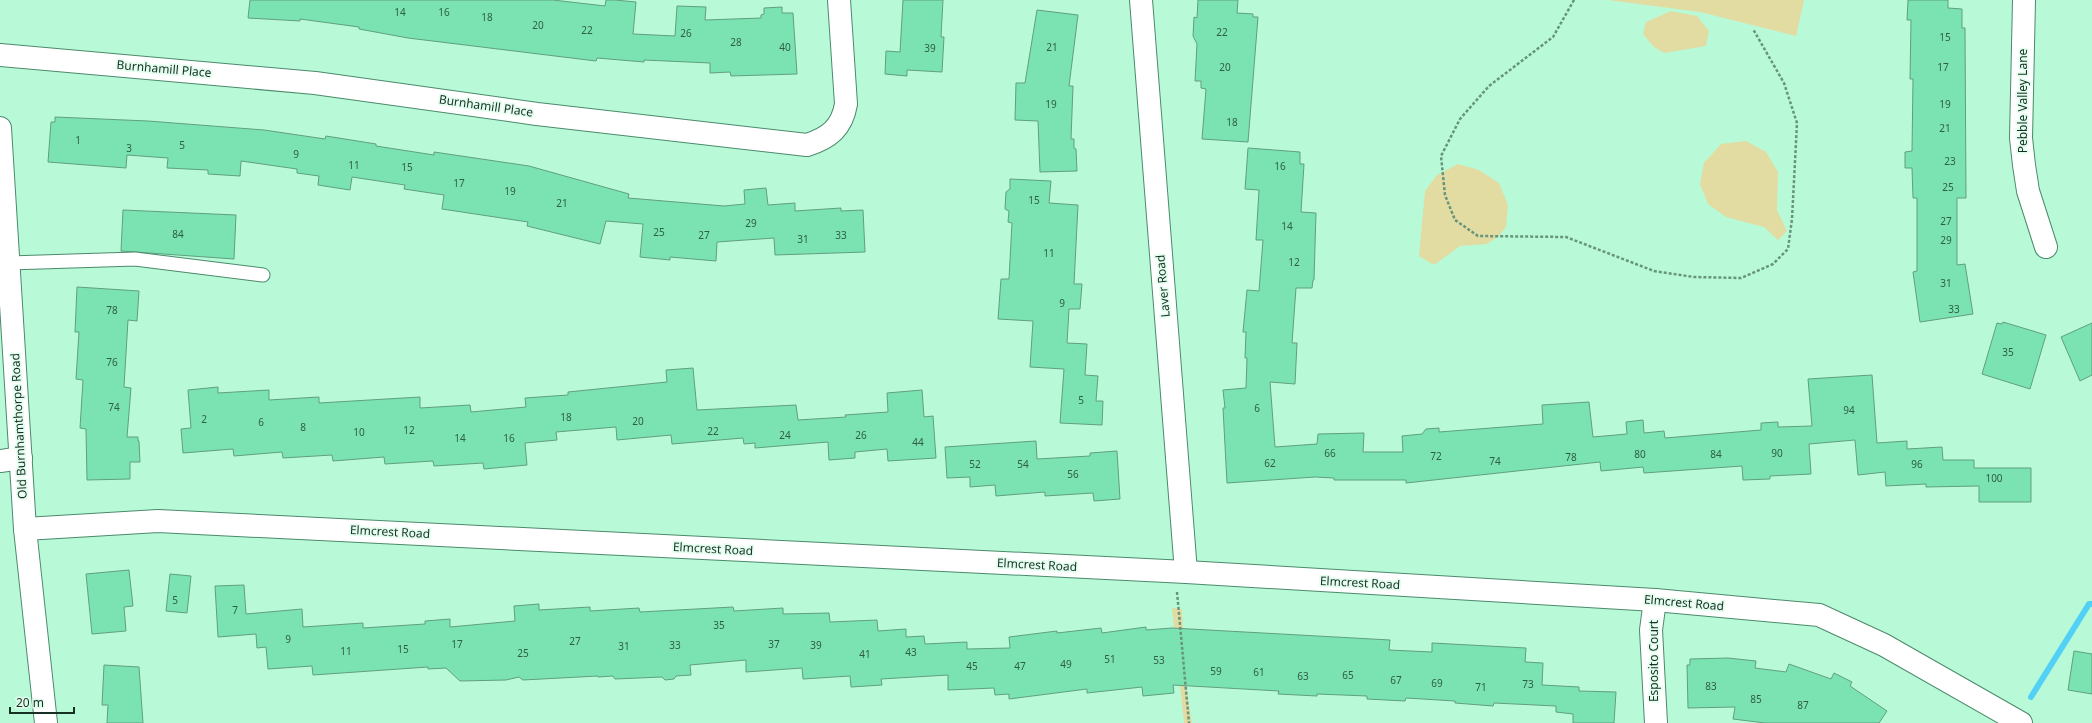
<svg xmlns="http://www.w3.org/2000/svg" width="2092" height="723" viewBox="0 0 2092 723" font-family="'Noto Sans',sans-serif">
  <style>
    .green { fill: #e2dba2 }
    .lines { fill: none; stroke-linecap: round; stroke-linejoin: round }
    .stream { stroke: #52d0f6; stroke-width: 6 }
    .building { fill: #7ae3b1; stroke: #609f80 }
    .service-casing { stroke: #4b8a6c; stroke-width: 15 }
    .minor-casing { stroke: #4b8a6c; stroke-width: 24 }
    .path { stroke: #66947c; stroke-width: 2.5; stroke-dasharray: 3 2; stroke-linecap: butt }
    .service { stroke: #fff; stroke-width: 13 }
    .minor { stroke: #fff; stroke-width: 22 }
    .labels { text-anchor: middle; stroke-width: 3.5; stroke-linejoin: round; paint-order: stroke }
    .number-label { font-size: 10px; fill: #2f5e47 }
    .street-label { font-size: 12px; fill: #163124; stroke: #e3fdee }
  </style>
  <rect width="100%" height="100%" fill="#b8fad7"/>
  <!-- green -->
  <g class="green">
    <polygon points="1608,0 1804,0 1796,36 1700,12"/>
    <polygon points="1671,11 1697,16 1709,31 1706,46 1664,53 1654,47 1643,34 1646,22"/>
    <polygon points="1746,141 1766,152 1778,172 1777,210 1787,231 1778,240 1764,227 1726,217 1708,204 1700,184 1704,163 1721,144"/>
    <polygon points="1458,164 1479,170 1499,183 1508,205 1506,227 1499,236 1487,244 1460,246 1434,265 1419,256 1425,191 1437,175"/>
    <polygon points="1172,608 1182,609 1186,686 1192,723 1184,723"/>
  </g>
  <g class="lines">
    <!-- stream -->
    <polyline class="stream" points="2031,697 2089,604 2092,604"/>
  </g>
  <!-- building -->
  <g class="building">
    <polygon points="250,0 553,0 605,6 606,0 615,0 636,2 633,34 675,36 677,6 706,7 705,20 761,18 761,15 764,14 764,8 782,7 782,13 793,13 797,74 731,76 730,72 710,73 710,63 644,60 644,62 597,58 596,61 408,38 359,29 359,27 300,19 300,21 248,18"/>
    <polygon points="903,0 943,0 941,37 944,37 942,72 907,70 907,76 885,74 886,51 900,52"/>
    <polygon points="1198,0 1238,0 1237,13 1253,14 1253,17 1258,17 1248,142 1202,139 1206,89 1201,88 1201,81 1195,81 1197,44 1193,36 1194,17 1197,18"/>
    <polygon points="1908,0 1948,0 1948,8 1962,9 1962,28 1965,28 1966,198 1957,198 1957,265 1965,264 1973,314 1920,322 1913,272 1917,271 1917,198 1913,198 1912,168 1905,168 1905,152 1912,151 1913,79 1910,79 1911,20 1907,20"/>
    <polygon points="1037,10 1078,15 1069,86 1073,86 1071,139 1074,139 1074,148 1076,149 1077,171 1040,172 1038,121 1015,120 1016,83 1025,83"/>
    <polygon points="55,117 148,121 264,130 325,139 326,136 376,144 376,146 434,155 434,152 529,166 629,194 628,198 724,206 745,204 744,190 766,188 768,205 795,203 795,211 841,208 841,211 863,210 865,252 775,255 774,238 717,242 716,261 670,257 670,260 640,257 643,224 606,221 600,244 527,226 528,222 442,209 444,195 404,189 405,185 352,177 350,190 318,185 319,176 297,173 297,169 241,161 240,176 208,174 208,170 167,168 168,158 127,155 126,168 48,162 51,122 55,122"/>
    <polygon points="1248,148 1300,152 1300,164 1304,164 1301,212 1316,213 1314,280 1313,280 1312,288 1296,288 1292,343 1297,343 1295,384 1270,382 1275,447 1317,444 1318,434 1364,433 1363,452 1403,452 1402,436 1422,434 1426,429 1439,428 1439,432 1543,424 1542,405 1589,402 1593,437 1627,434 1626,422 1643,420 1644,433 1664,431 1665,438 1761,430 1761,423 1778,422 1778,427 1812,426 1808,379 1872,375 1877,443 1907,441 1907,449 1942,447 1943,460 1974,460 1974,468 2031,468 2031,502 1979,502 1979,486 1926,487 1926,484 1886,486 1885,472 1858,475 1855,440 1809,444 1811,474 1770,476 1770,479 1743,480 1742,466 1644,473 1643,467 1601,471 1600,462 1406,483 1406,480 1334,480 1334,478 1315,477 1227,483 1223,408 1225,408 1223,390 1246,388 1247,358 1245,358 1246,332 1243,332 1247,290 1259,291 1263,240 1256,240 1259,190 1245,189"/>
    <polygon points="1010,179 1051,181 1049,203 1078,205 1074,284 1082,284 1080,309 1069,309 1067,343 1087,344 1085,375 1098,376 1096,401 1103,401 1102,425 1060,423 1064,369 1030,367 1033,321 998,319 1001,279 1009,279 1012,223 1008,222 1009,211 1005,209 1006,192 1010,189"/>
    <polygon points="123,210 236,215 234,259 121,251"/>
    <polygon points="77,287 139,291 137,321 128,320 124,387 131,388 127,437 138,437 138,441 139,441 140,462 130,462 130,479 87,480 86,429 80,428 83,380 76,379 79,332 75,332"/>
    <polygon points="2003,322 2046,335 2030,389 1982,374 1997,323 2002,324"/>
    <polygon points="2092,323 2092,375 2080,381 2061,337"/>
    <polygon points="693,368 697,410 796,405 798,420 846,417 845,415 888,412 887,393 922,390 924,417 933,416 936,458 888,461 887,449 855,452 855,458 829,460 828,442 755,448 755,443 744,444 743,438 672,444 671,435 617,440 616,427 556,432 557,440 525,443 527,465 484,469 483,463 434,466 433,461 385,464 384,457 333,461 332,455 283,458 282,452 234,456 233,449 183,453 181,429 191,428 188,390 218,387 218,393 269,390 269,400 319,397 319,403 420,397 420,408 470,405 471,412 526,407 525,398 568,395 568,392 667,382 666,370"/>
    <polygon points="1036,441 1037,459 1090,456 1090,453 1117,451 1120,499 1094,501 1093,493 1045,496 1045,492 996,496 995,485 970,487 970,477 947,478 945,447"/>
    <polygon points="129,570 133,606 124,607 126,631 92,634 86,574"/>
    <polygon points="170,574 191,576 187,613 166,611"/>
    <polygon points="244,585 246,614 302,609 303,627 363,623 363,628 425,624 425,621 450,619 450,627 515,621 514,606 539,604 539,610 590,607 590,611 639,608 640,612 733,607 734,611 783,608 783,614 829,613 830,622 877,620 878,631 906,629 906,637 924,636 925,644 967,642 967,649 1010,648 1009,637 1057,631 1057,633 1101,628 1102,633 1146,627 1146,630 1172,628 1390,640 1389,650 1432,652 1432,643 1526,648 1525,662 1543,663 1542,685 1579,687 1579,691 1616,692 1614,723 1573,723 1573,714 1556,712 1556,706 1494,703 1493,706 1455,703 1455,701 1406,698 1405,701 1367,699 1367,696 1317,694 1317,696 1278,694 1279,691 1173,685 1174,693 1143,696 1142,687 1087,693 1087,689 1009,699 1009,694 995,695 994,688 948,690 948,675 881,679 882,685 851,687 850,676 803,679 802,668 746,672 746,660 690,665 691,675 676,676 674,679 665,680 662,677 615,679 613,676 598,677 598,676 523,680 519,677 506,680 460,681 446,668 428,669 428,667 313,675 312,666 268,669 266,647 257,648 256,634 218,637 215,586"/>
    <polygon points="2074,651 2092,654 2092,694 2068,690"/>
    <polygon points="1728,658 1756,661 1755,668 1786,672 1789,664 1831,679 1834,673 1852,682 1850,686 1887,711 1879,723 1765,723 1733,719 1735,707 1688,708 1687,665 1690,665 1690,659"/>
    <polygon points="104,665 139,667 143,723 107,723 108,705 102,705"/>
  </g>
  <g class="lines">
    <defs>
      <polyline id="service" points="9,263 135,259 263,275"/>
      <g id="minor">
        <polyline points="1141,0 1186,572"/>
        <polyline points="2024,0 2021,138 2024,165 2028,191 2046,247"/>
        <path d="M0,55l315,28 222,31 270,31c22,-7 35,-17 39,-41l-7,-104"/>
        <polyline points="0,128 25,529 46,723"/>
        <polyline points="0,461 21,458"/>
        <polyline points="25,529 158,521 1186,572 1655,600 1819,615 1884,645 2021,723"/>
        <polyline points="1655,600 1651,630 1656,723"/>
      </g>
    </defs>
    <!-- service casing -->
    <use href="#service" class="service-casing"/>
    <!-- minor casing -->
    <use href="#minor" class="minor-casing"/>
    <!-- path -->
    <g class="path">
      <polyline points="1574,0 1553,37 1489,86 1460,119 1441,156 1445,195 1455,220 1478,236 1566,237 1654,271 1694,277 1741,278 1773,264 1788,249 1792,219 1797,123 1784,83 1753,29"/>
      <polyline points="1177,592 1189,723"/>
    </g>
    <!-- service -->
    <use href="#service" class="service"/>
    <!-- minor -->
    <use href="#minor" class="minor"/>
  </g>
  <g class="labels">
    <!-- number labels -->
    <g class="number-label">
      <text x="400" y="16">14</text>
      <text x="444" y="16">16</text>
      <text x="487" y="21">18</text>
      <text x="538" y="29">20</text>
      <text x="587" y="34">22</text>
      <text x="1222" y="36">22</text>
      <text x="686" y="37">26</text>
      <text x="1945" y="41">15</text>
      <text x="736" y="46">28</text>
      <text x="785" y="51">40</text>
      <text x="1052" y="51">21</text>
      <text x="930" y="52">39</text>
      <text x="1225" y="71">20</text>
      <text x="1943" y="71">17</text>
      <text x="1051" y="108">19</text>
      <text x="1945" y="108">19</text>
      <text x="1232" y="126">18</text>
      <text x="1945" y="132">21</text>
      <text x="78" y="144">1</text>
      <text x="182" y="149">5</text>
      <text x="129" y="152">3</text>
      <text x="296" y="158">9</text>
      <text x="1950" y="165">23</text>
      <text x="354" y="169">11</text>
      <text x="1280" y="170">16</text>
      <text x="407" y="171">15</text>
      <text x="459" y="187">17</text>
      <text x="1948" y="191">25</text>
      <text x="510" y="195">19</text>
      <text x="1034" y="204">15</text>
      <text x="562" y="207">21</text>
      <text x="1946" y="225">27</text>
      <text x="751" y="227">29</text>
      <text x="1287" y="230">14</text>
      <text x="659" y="236">25</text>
      <text x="178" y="238">84</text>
      <text x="704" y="239">27</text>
      <text x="841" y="239">33</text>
      <text x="803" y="243">31</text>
      <text x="1946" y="244">29</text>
      <text x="1049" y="257">11</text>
      <text x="1294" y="266">12</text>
      <text x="1946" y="287">31</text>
      <text x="1062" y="307">9</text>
      <text x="1954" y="313">33</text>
      <text x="112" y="314">78</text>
      <text x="2008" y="356">35</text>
      <text x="112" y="366">76</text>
      <text x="1081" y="404">5</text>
      <text x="114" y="411">74</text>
      <text x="1257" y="412">6</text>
      <text x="1849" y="414">94</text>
      <text x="566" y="421">18</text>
      <text x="204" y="423">2</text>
      <text x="638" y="425">20</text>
      <text x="261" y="426">6</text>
      <text x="303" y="431">8</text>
      <text x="409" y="434">12</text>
      <text x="713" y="435">22</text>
      <text x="359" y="436">10</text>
      <text x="785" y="439">24</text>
      <text x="861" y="439">26</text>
      <text x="460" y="442">14</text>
      <text x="509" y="442">16</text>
      <text x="918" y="446">44</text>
      <text x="1330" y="457">66</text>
      <text x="1777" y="457">90</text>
      <text x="1640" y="458">80</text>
      <text x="1716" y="458">84</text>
      <text x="1436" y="460">72</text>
      <text x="1571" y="461">78</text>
      <text x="1495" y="465">74</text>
      <text x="1270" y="467">62</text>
      <text x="975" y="468">52</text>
      <text x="1023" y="468">54</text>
      <text x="1917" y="468">96</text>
      <text x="1073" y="478">56</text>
      <text x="1994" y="482">100</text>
      <text x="175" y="604">5</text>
      <text x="235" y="614">7</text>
      <text x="719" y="629">35</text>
      <text x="288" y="643">9</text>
      <text x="575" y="645">27</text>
      <text x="457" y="648">17</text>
      <text x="774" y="648">37</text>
      <text x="675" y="649">33</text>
      <text x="816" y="649">39</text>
      <text x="624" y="650">31</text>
      <text x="403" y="653">15</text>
      <text x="346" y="655">11</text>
      <text x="911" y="656">43</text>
      <text x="523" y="657">25</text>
      <text x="865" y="658">41</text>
      <text x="1110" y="663">51</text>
      <text x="1159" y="664">53</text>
      <text x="1066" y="668">49</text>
      <text x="972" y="670">45</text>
      <text x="1020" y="670">47</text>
      <text x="1216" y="675">59</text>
      <text x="1259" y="676">61</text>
      <text x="1348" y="679">65</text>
      <text x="1303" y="680">63</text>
      <text x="1396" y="684">67</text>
      <text x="1437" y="687">69</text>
      <text x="1528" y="688">73</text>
      <text x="1711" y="690">83</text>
      <text x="1481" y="691">71</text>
      <text x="1756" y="703">85</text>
      <text x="1803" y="709">87</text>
    </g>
    <!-- street labels -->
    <g class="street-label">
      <text transform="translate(164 69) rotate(5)" y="4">Burnhamill Place</text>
      <text transform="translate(2023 101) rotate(-90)" y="4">Pebble Valley Lane</text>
      <text transform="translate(486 106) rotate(8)" y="4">Burnhamill Place</text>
      <text transform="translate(1163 286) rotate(-95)" y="4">Laver Road</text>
      <text transform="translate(19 426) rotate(-93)" y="4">Old Burnhamthorpe Road</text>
      <text transform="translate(390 532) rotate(3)" y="4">Elmcrest Road</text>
      <text transform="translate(713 549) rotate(3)" y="4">Elmcrest Road</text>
      <text transform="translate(1037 565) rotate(3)" y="4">Elmcrest Road</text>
      <text transform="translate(1360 583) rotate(3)" y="4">Elmcrest Road</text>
      <text transform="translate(1684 603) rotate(5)" y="4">Elmcrest Road</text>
      <text transform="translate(1654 661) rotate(-90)" y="4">Esposito Court</text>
    </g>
  </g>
  <!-- scale -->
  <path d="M10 707v6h64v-6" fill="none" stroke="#163124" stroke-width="2"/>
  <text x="16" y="707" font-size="12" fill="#163124" stroke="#e3fdee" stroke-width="3" paint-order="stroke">20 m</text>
</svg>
